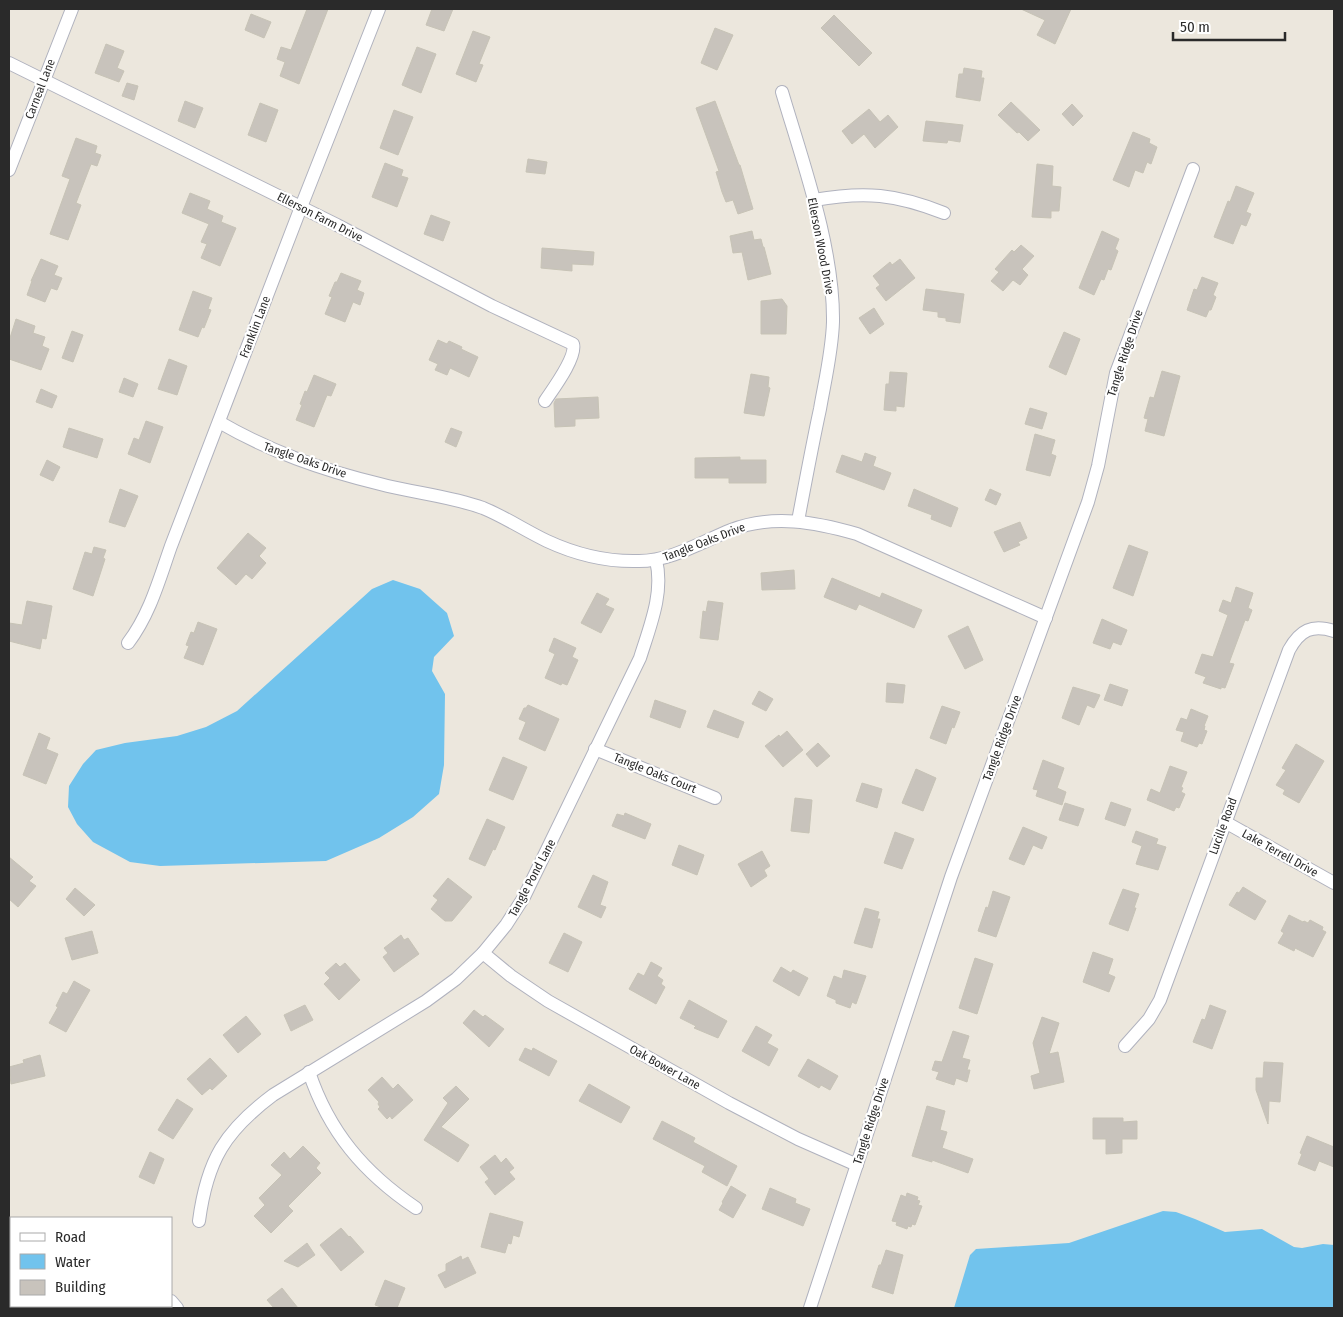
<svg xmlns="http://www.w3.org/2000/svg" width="1343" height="1317" viewBox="0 0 1343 1317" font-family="'Fira Sans Condensed',sans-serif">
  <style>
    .water { fill: #71c3ed }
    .building { fill: #c8c3bc; stroke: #c7c3b6 }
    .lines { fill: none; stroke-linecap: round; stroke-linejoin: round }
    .minor-casing { stroke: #b0b2be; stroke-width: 14 }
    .minor { stroke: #fff; stroke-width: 12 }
    .labels { text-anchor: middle; stroke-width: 4.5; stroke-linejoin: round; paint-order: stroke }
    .street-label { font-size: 12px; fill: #2a2a2a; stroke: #fff }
  </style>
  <rect width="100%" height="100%" fill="#ece7dd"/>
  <!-- water -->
  <g class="water">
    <polygon points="393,580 420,589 447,613 454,636 434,657 432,671 445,694 444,765 439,794 413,817 379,838 326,861 160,866 130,862 93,842 77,824 68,807 69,786 83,764 96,750 125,743 177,736 206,727 237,711 372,589"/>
    <polygon points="1163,1211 1176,1212 1195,1219 1225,1232 1262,1229 1294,1247 1302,1248 1323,1244 1334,1245 1334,1308 954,1308 970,1255 976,1249 1069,1243"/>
  </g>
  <!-- building -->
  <g class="building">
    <polygon points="307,9 328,9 299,84 280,76 285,62 277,59 281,47 291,50"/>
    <polygon points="432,9 453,9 444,31 426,25"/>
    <polygon points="1021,9 1071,9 1055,44 1037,35 1045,20"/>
    <polygon points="251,14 271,22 264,38 245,30"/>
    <polygon points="834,15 872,53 859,66 821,28"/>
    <polygon points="715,28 733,35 717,70 701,63"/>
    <polygon points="473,31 490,37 479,64 483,65 476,82 456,74"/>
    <polygon points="106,44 124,51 117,68 124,71 119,82 95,73"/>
    <polygon points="417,47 436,54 421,93 402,85"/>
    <polygon points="964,68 982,71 981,78 984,78 980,101 956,97 959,74 963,74"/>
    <polygon points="127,83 138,86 134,100 122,96"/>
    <polygon points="185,101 203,108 195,128 178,121"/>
    <polygon points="715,101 739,165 740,165 753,209 738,214 733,200 726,202 722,192 716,172 719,171 696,108"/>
    <polygon points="1011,102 1040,130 1028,141 1019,132 1017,133 998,115"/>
    <polygon points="260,103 278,110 266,142 248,135"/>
    <polygon points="1072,104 1083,116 1073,126 1062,114"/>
    <polygon points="869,109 880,122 888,115 898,127 875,148 864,134 852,144 842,131"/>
    <polygon points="394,110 413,117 398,155 380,148"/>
    <polygon points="926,121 963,125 960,142 948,140 947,143 923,141"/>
    <polygon points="1133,132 1150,139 1149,143 1157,147 1151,164 1147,162 1143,173 1135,170 1129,187 1113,180"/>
    <polygon points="76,138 97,146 95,153 101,155 97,166 91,164 76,203 81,205 68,240 50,234 70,179 62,176"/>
    <polygon points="528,159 547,162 545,174 526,172"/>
    <polygon points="385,163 403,170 401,176 408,178 397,207 372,197"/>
    <polygon points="1037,164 1053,166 1052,186 1061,187 1059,211 1051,211 1051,218 1032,217"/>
    <polygon points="1236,186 1254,193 1246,212 1251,214 1246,226 1241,224 1233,244 1214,237 1228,201 1230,202"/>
    <polygon points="190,193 210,201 207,209 223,216 221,222 236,228 220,266 201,258 207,244 201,242 209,224 182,213"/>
    <polygon points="431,215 450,222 443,241 424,234"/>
    <polygon points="752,231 754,240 761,239 763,247 764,247 771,274 748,280 742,252 733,253 730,236"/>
    <polygon points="1102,231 1119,239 1115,249 1118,251 1111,270 1108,269 1104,280 1101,279 1094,295 1079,288"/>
    <polygon points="1021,245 1034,256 1022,269 1028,275 1020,285 1013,280 1003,291 991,281 999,272 995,269 1012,250 1014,252"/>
    <polygon points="542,248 594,252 593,265 572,264 572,271 541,268"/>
    <polygon points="41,259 58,266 54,275 62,278 57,290 51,288 45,302 27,295 32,281 31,281"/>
    <polygon points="900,259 915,278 886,301 876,288 880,285 873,276 890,262 892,265"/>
    <polygon points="341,273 361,281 357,290 364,293 360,305 353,302 345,322 325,314 332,297 329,296 335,282 337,282"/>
    <polygon points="1202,277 1218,283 1213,295 1216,297 1211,310 1209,310 1206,317 1187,310 1194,289 1197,290"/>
    <polygon points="926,289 964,294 960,323 946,321 946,318 938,317 938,312 923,310"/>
    <polygon points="193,291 212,298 208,309 211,310 204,328 202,327 198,337 179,330"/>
    <polygon points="782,299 787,306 786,334 761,334 761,301"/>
    <polygon points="874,308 884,324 870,334 859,318"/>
    <polygon points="16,319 35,326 33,333 45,337 42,346 49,349 41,370 9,359 9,341"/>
    <polygon points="72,331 83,335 73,362 62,358"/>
    <polygon points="1064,332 1080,339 1066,375 1049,367"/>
    <polygon points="438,340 447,344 449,341 462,347 461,349 478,357 469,377 450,368 447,375 435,370 438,364 429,360"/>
    <polygon points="169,359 187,366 177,395 158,389"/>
    <polygon points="1162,371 1180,376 1164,436 1145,431 1148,419 1144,418 1150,397 1154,398"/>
    <polygon points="890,372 907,373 904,407 896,406 896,411 884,410 886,384 889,384"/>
    <polygon points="751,374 769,377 768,387 770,388 764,416 744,413"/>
    <polygon points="314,375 336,384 331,396 327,395 314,427 296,420 302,405 300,404 305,391 307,392"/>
    <polygon points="124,378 138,384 133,397 119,392"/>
    <polygon points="41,389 57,396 52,408 36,402"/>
    <polygon points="598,397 599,418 575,419 575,426 555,427 554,403 556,399"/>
    <polygon points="1030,408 1047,413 1042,429 1025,424"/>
    <polygon points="146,421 163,427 150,463 128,454 134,438 139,440"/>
    <polygon points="69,428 103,439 97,458 63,447"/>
    <polygon points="451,428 462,432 456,447 445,442"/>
    <polygon points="1035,434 1055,440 1051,454 1056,456 1050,476 1026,470"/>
    <polygon points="865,453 876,457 873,466 891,473 884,490 836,472 842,455 862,462"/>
    <polygon points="740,457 740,460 766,460 766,483 729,483 729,478 695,478 695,458"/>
    <polygon points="47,460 60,467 53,481 40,475"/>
    <polygon points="120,489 138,496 125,527 109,522"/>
    <polygon points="914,489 958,508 951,527 931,519 932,515 908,506"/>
    <polygon points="990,489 1001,494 996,505 985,500"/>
    <polygon points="1020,522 1027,538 1018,542 1020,545 1004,552 994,532"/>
    <polygon points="248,533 266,548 259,556 266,563 252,579 246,574 236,585 217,568"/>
    <polygon points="1129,545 1148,552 1133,596 1113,588"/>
    <polygon points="94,547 106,550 103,558 105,559 93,596 73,589 85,552 92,554"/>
    <polygon points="794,570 795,589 762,590 761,573"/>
    <polygon points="832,578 880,598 882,593 922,610 914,628 859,604 856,610 824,597"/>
    <polygon points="1236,587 1253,593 1248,608 1252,610 1248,621 1245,620 1229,663 1234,664 1225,688 1221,687 1221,689 1203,683 1206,677 1195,673 1202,654 1213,657 1228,615 1219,611 1223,600 1231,603"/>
    <polygon points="597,593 609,599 605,605 614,609 601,633 581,623"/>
    <polygon points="27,601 52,606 46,639 42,638 40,649 9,641 9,623 22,625"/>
    <polygon points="708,601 723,603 718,640 700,638 703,611 706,612"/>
    <polygon points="1102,619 1127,630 1121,645 1113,642 1110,649 1093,643"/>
    <polygon points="198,622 217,629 203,665 184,658 189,646 186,645 191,632 194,633"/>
    <polygon points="968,626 983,660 965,669 948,636"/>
    <polygon points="554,638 576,648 572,657 578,660 567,685 562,683 561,685 545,678 555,654 549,651"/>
    <polygon points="887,683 905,685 903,703 886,702"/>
    <polygon points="1110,684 1128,690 1122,706 1104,700"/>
    <polygon points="1073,687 1100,695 1094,708 1087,705 1079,725 1062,718"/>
    <polygon points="759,691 773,699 766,711 752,704"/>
    <polygon points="655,700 686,711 680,728 650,717"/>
    <polygon points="528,705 559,719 545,751 519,739 526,722 519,719 524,708 526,708"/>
    <polygon points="942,706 960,712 954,728 952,727 946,744 930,738"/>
    <polygon points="1191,709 1208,716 1204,726 1205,726 1204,730 1207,731 1202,744 1199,743 1197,747 1181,741 1184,732 1176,730 1181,718 1187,720"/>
    <polygon points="714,710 744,722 738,738 707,727"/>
    <polygon points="787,731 803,750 783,767 765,746 779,735 780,737"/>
    <polygon points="39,733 50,738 46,749 58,754 46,784 23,775"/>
    <polygon points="818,743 830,756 817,767 806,754"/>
    <polygon points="1296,744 1324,761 1299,803 1283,794 1285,790 1276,785 1286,770 1282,768"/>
    <polygon points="503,757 527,767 513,800 489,790"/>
    <polygon points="1043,760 1064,768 1057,788 1066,792 1062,805 1036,796 1038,790 1033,789"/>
    <polygon points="1170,766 1187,772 1181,787 1183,788 1181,792 1185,794 1179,808 1176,807 1174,811 1147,800 1151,789 1160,793"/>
    <polygon points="916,769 936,778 923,811 902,803"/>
    <polygon points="862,783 882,789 877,808 856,801"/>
    <polygon points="795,798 812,800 809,833 791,831"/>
    <polygon points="1111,802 1131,809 1125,826 1105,819"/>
    <polygon points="1065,803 1084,809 1078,826 1059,820"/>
    <polygon points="625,813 651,824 645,839 612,826 617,814 624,816"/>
    <polygon points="487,819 505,827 495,850 493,849 485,866 469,859"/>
    <polygon points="1023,827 1047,837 1042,849 1033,845 1024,865 1009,859"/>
    <polygon points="1136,831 1158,839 1156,844 1166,847 1158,870 1136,864 1142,846 1132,842"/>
    <polygon points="895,832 914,839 902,869 884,863"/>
    <polygon points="679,845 704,855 697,875 672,865"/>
    <polygon points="762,851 770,866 764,870 767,876 751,887 738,864"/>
    <polygon points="9,857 33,877 29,881 36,886 18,907 9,899"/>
    <polygon points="593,875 608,882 600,905 606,907 601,918 578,907"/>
    <polygon points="448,878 472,897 452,921 445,921 431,909 438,900 433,896"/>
    <polygon points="1243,887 1266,901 1255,920 1229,905 1237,892 1239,893"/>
    <polygon points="75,888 95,905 84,916 66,899"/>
    <polygon points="1123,889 1139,894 1134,908 1136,908 1128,931 1109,924"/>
    <polygon points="993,891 1010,897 996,937 978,931 986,907 988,908"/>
    <polygon points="865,908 879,912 877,919 880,919 872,948 854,943"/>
    <polygon points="1289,915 1303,922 1304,921 1308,923 1310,920 1323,927 1322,930 1326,932 1313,957 1295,948 1294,951 1278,943 1284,933 1281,931"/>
    <polygon points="92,931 98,953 72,960 65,938"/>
    <polygon points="564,933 582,942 568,972 549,963"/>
    <polygon points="401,935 404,940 408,938 419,954 394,972 383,957 388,953 384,948"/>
    <polygon points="1093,952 1113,959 1108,974 1115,977 1109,992 1083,982"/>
    <polygon points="975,958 993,964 977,1014 959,1008"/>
    <polygon points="651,962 662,968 657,976 663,980 661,984 665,987 656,1004 629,989 638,973 644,976"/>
    <polygon points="336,963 340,967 345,963 360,980 339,1000 324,984 330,978 325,973"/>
    <polygon points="781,967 791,973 793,970 808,978 799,996 773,981"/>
    <polygon points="844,970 866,976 856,1004 852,1002 850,1008 836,1003 836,1000 827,996 834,976 842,979"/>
    <polygon points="74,981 90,990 66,1032 49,1023 58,1007 56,1006 63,992 67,994"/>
    <polygon points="689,1000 727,1021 718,1038 694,1028 696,1026 680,1018"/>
    <polygon points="305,1005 313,1020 291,1031 284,1015"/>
    <polygon points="1210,1005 1226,1011 1212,1049 1193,1042 1202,1019 1205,1020"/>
    <polygon points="474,1010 483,1017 485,1015 504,1029 489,1047 463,1023"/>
    <polygon points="246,1016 261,1034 238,1053 223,1035"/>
    <polygon points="1042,1017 1059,1023 1049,1054 1058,1052 1064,1082 1034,1089 1031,1076 1040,1073 1033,1043"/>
    <polygon points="756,1026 772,1035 767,1043 778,1049 769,1066 742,1051"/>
    <polygon points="953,1031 969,1036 962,1058 970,1060 967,1070 970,1070 967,1082 956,1078 954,1085 936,1079 939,1072 932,1070 935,1061 942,1062"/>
    <polygon points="525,1048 532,1051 533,1048 557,1061 549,1076 519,1060"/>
    <polygon points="40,1055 45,1076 11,1084 9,1067 24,1063 23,1060"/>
    <polygon points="210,1058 227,1076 212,1090 210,1088 202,1095 187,1079"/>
    <polygon points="808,1059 838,1076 830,1090 821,1085 819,1088 798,1076"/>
    <polygon points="1264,1062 1283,1063 1280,1102 1269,1101 1268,1124 1256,1090 1256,1078 1263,1078"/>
    <polygon points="382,1077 393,1089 398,1084 413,1100 392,1119 390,1116 387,1119 378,1109 380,1107 378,1104 379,1102 368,1090"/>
    <polygon points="589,1084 630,1107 621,1123 579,1101"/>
    <polygon points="456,1086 469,1099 441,1127 469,1145 458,1162 424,1140 448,1103 443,1098"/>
    <polygon points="177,1099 193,1109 173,1139 158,1130"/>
    <polygon points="927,1106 945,1111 940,1130 947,1132 942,1148 973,1159 968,1173 932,1160 932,1162 912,1156"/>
    <polygon points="1093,1118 1123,1118 1123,1122 1137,1121 1137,1139 1122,1139 1122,1153 1106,1154 1106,1139 1093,1139"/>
    <polygon points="662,1121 695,1138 693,1142 737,1166 727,1186 702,1172 705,1166 653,1139"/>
    <polygon points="1307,1136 1334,1147 1334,1167 1319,1161 1315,1171 1298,1164 1302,1154 1300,1153"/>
    <polygon points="303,1146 320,1163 316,1168 321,1173 288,1206 293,1211 271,1233 254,1216 265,1205 259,1198 282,1175 271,1165 284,1152 290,1159"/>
    <polygon points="150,1152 164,1159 154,1184 139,1177"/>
    <polygon points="495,1155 501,1163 506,1158 514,1168 509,1172 515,1179 495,1195 485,1182 489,1179 480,1167"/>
    <polygon points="731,1186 746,1195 733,1218 719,1210 723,1203 722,1202"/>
    <polygon points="770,1188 796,1199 795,1203 810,1209 803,1226 762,1209"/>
    <polygon points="907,1193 918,1197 917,1200 920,1201 918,1205 922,1206 915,1225 912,1224 911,1227 908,1226 907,1229 896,1225 897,1222 892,1221 901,1195 906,1197"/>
    <polygon points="490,1213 523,1222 519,1237 513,1235 511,1244 508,1243 505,1253 481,1247"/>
    <polygon points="341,1228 349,1237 350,1236 364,1252 341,1271 320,1245"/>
    <polygon points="307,1243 315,1255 298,1267 284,1261"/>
    <polygon points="886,1250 903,1255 893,1294 872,1287 879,1265 881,1265"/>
    <polygon points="461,1256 462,1260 468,1257 476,1273 445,1288 438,1275 446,1271 446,1264"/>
    <polygon points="385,1280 405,1288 397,1308 384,1308 375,1305"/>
    <polygon points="282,1288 298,1308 274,1308 267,1300"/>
  </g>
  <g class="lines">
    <defs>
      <g id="minor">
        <path d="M9,63l328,162 155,81 81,38c4,13 -20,45 -28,57"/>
        <path d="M782,92c21,71 52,156 51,230 -1,30 -8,58 -13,87 -8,37 -15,75 -22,112"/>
        <polyline points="9,170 72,9"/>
        <path d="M814,200c51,-9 82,-6 130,13"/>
        <path d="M219,422c52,30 103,48 161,62 34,9 70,12 103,24 22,9 43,23 64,33 28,13 61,21 92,20 32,0 62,-19 92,-31 42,-16 84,-8 126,4l189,84"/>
        <path d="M128,643c22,-29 31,-63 43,-97l130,-339 78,-198"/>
        <polyline points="595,749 715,798"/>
        <polyline points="1225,822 1334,883"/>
        <polyline points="483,953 511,976 548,1001 729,1103 798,1139 857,1165"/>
        <path d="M1125,1046l24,-27 11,-19 129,-350c11,-20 23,-26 45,-19"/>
        <path d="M309,1072c20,60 55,101 107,136"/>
        <path d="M199,1221c8,-61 26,-90 74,-126l153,-94 30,-22 27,-26 23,-28 18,-28 116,-239c10,-32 24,-65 16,-98"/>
        <polyline points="171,1301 177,1308"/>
        <polyline points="59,1308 61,1306"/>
        <polyline points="810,1308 951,877 1088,502 1098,466 1116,373 1193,169"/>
      </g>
    </defs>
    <!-- minor casing -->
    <use href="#minor" class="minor-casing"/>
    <!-- minor -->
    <use href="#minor" class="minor"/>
  </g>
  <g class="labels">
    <!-- street labels -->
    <g class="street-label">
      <text transform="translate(40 89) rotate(-69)" y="4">Carneal Lane</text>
      <text transform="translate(320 217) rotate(27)" y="4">Ellerson Farm Drive</text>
      <text transform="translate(821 246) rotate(79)" y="4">Ellerson Wood Drive</text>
      <text transform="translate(255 327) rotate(-69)" y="4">Franklin Lane</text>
      <text transform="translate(1125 353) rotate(-72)" y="4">Tangle Ridge Drive</text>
      <text transform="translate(305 460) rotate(19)" y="4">Tangle Oaks Drive</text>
      <text transform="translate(704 542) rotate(-21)" y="4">Tangle Oaks Drive</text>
      <text transform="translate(1002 738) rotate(-70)" y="4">Tangle Ridge Drive</text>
      <text transform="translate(655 773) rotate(22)" y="4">Tangle Oaks Court</text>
      <text transform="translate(1223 826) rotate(-70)" y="4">Lucille Road</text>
      <text transform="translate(1280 853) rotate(29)" y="4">Lake Terrell Drive</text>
      <text transform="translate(532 878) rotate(-62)" y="4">Tangle Pond Lane</text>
      <text transform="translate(665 1067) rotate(29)" y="4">Oak Bower Lane</text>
      <text transform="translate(871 1121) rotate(-72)" y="4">Tangle Ridge Drive</text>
    </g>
  </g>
  <!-- border -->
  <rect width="1343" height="1317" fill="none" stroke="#2a2a2a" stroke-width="20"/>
  <!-- legend -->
  <rect x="10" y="1217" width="162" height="90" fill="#ffffff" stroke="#aaaaaa"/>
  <rect x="20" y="1233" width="25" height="8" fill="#ffffff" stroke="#aaaaaa"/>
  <text x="55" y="1242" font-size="15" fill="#2a2a2a">Road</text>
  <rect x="20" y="1254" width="25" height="15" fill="#71c3ed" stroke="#aaaaaa"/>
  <text x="55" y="1267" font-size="15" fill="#2a2a2a">Water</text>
  <rect x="20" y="1280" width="25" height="15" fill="#c8c3bc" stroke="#aaaaaa"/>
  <text x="55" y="1292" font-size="15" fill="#2a2a2a">Building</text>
  <!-- scale -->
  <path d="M1173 32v8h112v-8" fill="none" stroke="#2a2a2a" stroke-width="2.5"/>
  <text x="1180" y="32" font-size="15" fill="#2a2a2a" stroke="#ffffff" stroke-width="4" paint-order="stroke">50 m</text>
</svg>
